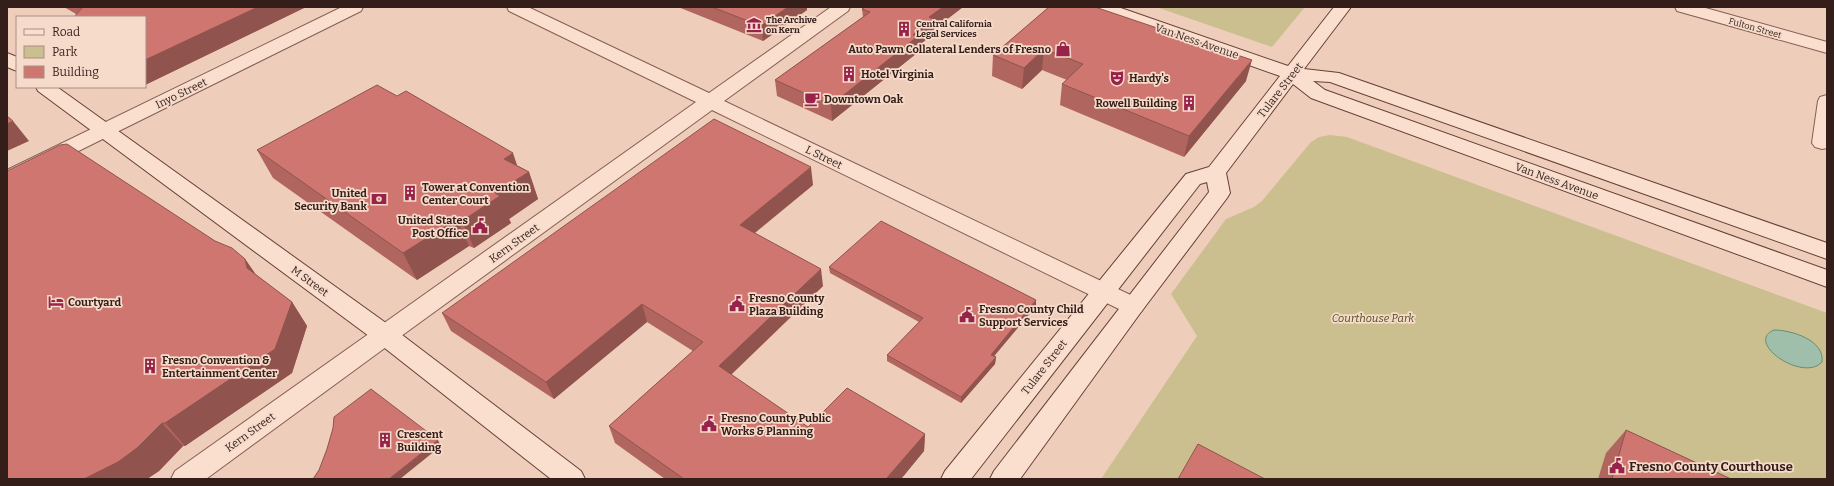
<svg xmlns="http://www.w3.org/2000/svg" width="1834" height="486" viewBox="0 0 1834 486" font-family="Bitter,serif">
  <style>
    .green { fill: #ccbf8f }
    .water { fill: #9fbfab; stroke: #678c76 }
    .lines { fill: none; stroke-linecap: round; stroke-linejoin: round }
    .minor-casing { stroke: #865e55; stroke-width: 2 }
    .tertiary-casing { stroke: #865e55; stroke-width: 2 }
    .secondary-casing { stroke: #674038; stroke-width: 2 }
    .minor { fill: #fadece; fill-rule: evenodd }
    .tertiary { fill: #fadece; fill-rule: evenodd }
    .secondary { fill: #fadece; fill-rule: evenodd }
    .wall { fill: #b1655f }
    .shaded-wall { fill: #90534e }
    .building { fill: #ce766f; stroke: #90534e }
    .labels { text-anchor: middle; stroke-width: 3.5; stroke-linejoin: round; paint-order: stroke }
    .far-poi-label { font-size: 9px; font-weight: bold; fill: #341e1a; stroke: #f6dbca; text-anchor: start }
    .far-street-label { font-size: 9px; fill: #341e1a; stroke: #f6dbca }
    .street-label { font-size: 11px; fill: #341e1a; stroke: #f6dbca }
    .poi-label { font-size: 11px; font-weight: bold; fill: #341e1a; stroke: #f6dbca; text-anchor: start }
    .park-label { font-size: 11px; font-style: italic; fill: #514d20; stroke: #f6dbca }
    .near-poi-label { font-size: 13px; font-weight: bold; fill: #341e1a; stroke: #f6dbca; text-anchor: start }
  </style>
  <rect width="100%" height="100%" fill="#efcdbb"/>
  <!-- green -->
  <g class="green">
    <polygon points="1156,7 1305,7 1272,47"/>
    <polygon points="1330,135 1347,137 1827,313 1827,479 1101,479 1197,336 1171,294 1226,219 1254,207 1262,201 1311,142 1319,137"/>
  </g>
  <!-- water -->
  <path class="water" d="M1774,330c17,0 51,10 48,32 -19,21 -78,-20 -48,-32z"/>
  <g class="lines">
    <defs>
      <g id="minor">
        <polygon points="1827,95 1827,148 1822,149 1815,147 1812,143 1818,101 1820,97"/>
        <polygon points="385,326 393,328 397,335 393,342 206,479 171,479 175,471 377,328"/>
      </g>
      <g id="tertiary">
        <polygon points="342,7 363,7 361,11 14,183 7,185 7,170"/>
        <polygon points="507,7 528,7 709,93 831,7 850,7 848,11 724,101 1141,300 1145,306 1141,312 1133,315 1125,312 712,110 393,342 385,344 377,342 373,335 377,328 696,102 509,11"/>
        <polygon points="1675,7 1702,7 1827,42 1827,53 1677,11"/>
      </g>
      <g id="secondary">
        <polygon points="1094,7 1118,7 1288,66 1334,7 1351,7 1304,69 1339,73 1827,243 1827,259 1330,82 1313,81 1325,90 1827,270 1827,287 1311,98 1293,84 1226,173 1230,193 1227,198 1141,312 1020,479 990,479 994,471 1209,192 1207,182 1200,184 971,479 941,479 945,471 1186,174 1209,167 1280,76 1096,11"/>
        <polygon points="7,53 17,57 17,71 7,67"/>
        <polygon points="36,87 57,87 393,328 581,471 585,479 551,479 377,342 38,91"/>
      </g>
    </defs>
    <!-- minor casing -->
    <use href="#minor" class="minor-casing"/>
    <!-- tertiary casing -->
    <use href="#tertiary" class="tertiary-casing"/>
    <!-- secondary casing -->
    <use href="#secondary" class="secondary-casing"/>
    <!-- minor -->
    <use href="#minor" class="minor"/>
    <!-- tertiary -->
    <use href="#tertiary" class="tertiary"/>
    <!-- secondary -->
    <use href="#secondary" class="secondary"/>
  </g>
  <!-- wall -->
  <g class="wall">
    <polygon points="64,7 306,7 145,85 145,17 76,14"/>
    <polygon points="678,7 807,7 807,10 763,41"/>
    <polygon points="865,7 963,7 933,30 933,34 917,47 917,53 832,121 777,96 775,80 863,17 862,9"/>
    <polygon points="1049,7 1246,81 1184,157 1060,105 1062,84 1067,80 1042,70 1022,89 992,76 993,55"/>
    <polygon points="257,150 518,166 529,172 538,199 509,219 511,223 474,248 469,246 417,280 273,178"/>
    <polygon points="813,185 755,233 823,286 731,375 808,427 925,434 924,451 901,479 665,479 615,443 609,426 693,351 647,322 554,399 451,331 442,313"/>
    <polygon points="215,241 245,259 256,275 292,302 307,326 292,373 185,446 183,446 159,471 147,479 7,479"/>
    <polygon points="829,267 1036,306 994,356 996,357 995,364 961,403 887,361 887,355 919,322 830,273"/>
    <polygon points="1626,430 1731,479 1598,479 1606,453"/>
  </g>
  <!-- shaded-wall -->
  <g class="shaded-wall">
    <polygon points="258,7 306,7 145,85 145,60"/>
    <polygon points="788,7 807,7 807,10 763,41 761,26"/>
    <polygon points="943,7 963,7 933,30 933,34 917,47 917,53 832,121 831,105 913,35 929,17"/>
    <polygon points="1044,49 1042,70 1022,89 1024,68"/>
    <polygon points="1252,60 1246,81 1184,157 1189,136"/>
    <polygon points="13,121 29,141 7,151 7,124"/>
    <polygon points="513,153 521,177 529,172 538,199 509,219 511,223 474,248 462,221 495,193 504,159"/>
    <polygon points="811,167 813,185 743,242 740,225"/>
    <polygon points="457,219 469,246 417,280 403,253"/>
    <polygon points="245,259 261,282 247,268"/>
    <polygon points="821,269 823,286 722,383 719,366"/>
    <polygon points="1036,300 1036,306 990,361 991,355"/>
    <polygon points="292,302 307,326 292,373 185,446 165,423"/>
    <polygon points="642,304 647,322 554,399 546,382"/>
    <polygon points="996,357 995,364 961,403 961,397"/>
    <polygon points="162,423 183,446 159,471 147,479 84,479"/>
    <polygon points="925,434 924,451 901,479 886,479"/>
    <polygon points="438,440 441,446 400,479 389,479"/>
  </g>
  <!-- building -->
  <g class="building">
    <polygon points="83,7 258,7 145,60 145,17 74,17"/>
    <polygon points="712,7 788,7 761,26"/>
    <polygon points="865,7 943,7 929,17 933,19 913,35 917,37 831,105 775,80 870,12 862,9"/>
    <polygon points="1049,7 1095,7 1252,60 1189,136 1062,84 1083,64 1044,49 1024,68 993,55"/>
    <polygon points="377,85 397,96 406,91 513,153 504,159 529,172 495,193 500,196 462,221 457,219 403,253 257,150"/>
    <polygon points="7,116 13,121 7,124"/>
    <polygon points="714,119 811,167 740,225 821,269 719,366 808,427 847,388 925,434 886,479 684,479 609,426 703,342 642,304 546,382 442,313"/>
    <polygon points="67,144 215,241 232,248 245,259 247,268 292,302 275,349 165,423 162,423 137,448 118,462 84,479 7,479 7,171 60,145"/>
    <polygon points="881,221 1036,300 991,355 996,357 961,397 887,355 923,318 829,267"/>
    <polygon points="371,389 438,440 389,479 313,479 319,470 327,449 333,428 334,417"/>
    <polygon points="1626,430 1731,479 1612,479"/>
    <polygon points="1198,444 1265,479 1178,479"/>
  </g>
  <!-- icons -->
  <defs>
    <symbol id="museum-bare" viewBox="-9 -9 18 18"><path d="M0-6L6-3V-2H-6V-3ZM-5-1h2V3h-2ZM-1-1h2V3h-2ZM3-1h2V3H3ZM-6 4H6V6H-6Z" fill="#97234b" stroke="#f6dbca" stroke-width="2.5" paint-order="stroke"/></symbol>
    <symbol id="building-bare" viewBox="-9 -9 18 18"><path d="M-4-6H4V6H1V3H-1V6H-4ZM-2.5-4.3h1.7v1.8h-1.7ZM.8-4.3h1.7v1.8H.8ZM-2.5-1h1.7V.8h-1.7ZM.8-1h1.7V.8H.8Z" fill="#97234b" stroke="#f6dbca" stroke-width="2.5" paint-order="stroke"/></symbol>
    <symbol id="shop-bare" viewBox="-9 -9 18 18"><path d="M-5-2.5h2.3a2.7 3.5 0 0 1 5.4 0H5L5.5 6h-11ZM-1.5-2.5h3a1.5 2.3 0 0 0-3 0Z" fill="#97234b" stroke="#f6dbca" stroke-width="2.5" paint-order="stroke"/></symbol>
    <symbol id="theatre-bare" viewBox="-9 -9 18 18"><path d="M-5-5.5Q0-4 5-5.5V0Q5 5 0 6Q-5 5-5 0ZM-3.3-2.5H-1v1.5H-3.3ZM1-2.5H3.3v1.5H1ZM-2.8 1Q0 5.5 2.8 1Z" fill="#97234b" stroke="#f6dbca" stroke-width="2.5" paint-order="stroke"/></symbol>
    <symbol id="cafe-bare" viewBox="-9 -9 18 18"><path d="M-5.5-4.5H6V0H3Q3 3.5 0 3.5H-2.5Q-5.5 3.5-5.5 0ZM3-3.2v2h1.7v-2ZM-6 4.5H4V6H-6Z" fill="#97234b" stroke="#f6dbca" stroke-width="2.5" paint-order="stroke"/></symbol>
    <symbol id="bank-bare" viewBox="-9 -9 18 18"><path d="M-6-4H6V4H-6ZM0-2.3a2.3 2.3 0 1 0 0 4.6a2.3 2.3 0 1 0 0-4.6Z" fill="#97234b" stroke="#f6dbca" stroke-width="2.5" paint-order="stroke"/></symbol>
    <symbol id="civic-bare" viewBox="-9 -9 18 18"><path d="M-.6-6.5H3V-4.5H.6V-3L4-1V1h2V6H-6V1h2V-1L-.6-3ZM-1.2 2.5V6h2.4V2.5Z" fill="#97234b" stroke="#f6dbca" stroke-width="2.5" paint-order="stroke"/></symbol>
    <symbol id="hotel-bare" viewBox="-9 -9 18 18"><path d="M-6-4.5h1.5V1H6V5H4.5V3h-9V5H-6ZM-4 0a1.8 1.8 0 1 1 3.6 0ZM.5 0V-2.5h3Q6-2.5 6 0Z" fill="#97234b" stroke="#f6dbca" stroke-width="2.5" paint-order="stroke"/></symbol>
  </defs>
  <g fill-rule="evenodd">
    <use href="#museum-bare" x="743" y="14" width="22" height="22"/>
    <use href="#building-bare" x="893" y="18" width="22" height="22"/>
    <use href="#shop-bare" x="1052" y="38" width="22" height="22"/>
    <use href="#building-bare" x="838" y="63" width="22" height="22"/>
    <use href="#theatre-bare" x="1106" y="67" width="22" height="22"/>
    <use href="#cafe-bare" x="801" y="88" width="22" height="22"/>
    <use href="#building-bare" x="1178" y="92" width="22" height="22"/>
    <use href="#building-bare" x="399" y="182" width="22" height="22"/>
    <use href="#bank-bare" x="368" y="188" width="22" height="22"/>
    <use href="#civic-bare" x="469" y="215" width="22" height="22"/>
    <use href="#hotel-bare" x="45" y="291" width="22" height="22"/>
    <use href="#civic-bare" x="726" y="293" width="22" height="22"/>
    <use href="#civic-bare" x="956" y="304" width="22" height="22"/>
    <use href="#building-bare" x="139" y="355" width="22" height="22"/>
    <use href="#civic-bare" x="698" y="413" width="22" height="22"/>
    <use href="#building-bare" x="374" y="429" width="22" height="22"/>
    <use href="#civic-bare" x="1606" y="455" width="22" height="22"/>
  </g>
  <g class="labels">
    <!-- far-poi labels -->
    <g class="far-poi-label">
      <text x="766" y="23">The Archive<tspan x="766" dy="10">on Kern</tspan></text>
      <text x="916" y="27">Central California<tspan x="916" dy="10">Legal Services</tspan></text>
    </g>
    <!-- far-street labels -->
    <g class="far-street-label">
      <text transform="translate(1755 28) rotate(16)" y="3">Fulton Street</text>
    </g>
    <!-- street labels -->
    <g class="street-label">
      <text transform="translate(1197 41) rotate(19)" y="4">Van Ness Avenue</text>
      <text transform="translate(1280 90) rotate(-52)" y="4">Tulare Street</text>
      <text transform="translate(181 93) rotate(-26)" y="4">Inyo Street</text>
      <text transform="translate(824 157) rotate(26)" y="4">L Street</text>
      <text transform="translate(1557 181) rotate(20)" y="4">Van Ness Avenue</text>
      <text transform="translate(514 243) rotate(-36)" y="4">Kern Street</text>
      <text transform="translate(310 281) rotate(36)" y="4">M Street</text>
      <text transform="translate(1044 367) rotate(-52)" y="4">Tulare Street</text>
      <text transform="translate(250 432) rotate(-36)" y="4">Kern Street</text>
    </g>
    <!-- poi labels -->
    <g class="poi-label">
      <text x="1051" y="53" text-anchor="end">Auto Pawn Collateral Lenders of Fresno</text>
      <text x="861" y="78">Hotel Virginia</text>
      <text x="1129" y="82">Hardy's</text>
      <text x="824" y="103">Downtown Oak</text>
      <text x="1177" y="107" text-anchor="end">Rowell Building</text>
      <text x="422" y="191">Tower at Convention<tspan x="422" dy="13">Center Court</tspan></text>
      <text x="367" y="197" text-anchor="end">United<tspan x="367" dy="13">Security Bank</tspan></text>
      <text x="468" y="224" text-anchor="end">United States<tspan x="468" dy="13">Post Office</tspan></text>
      <text x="749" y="302">Fresno County<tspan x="749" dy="13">Plaza Building</tspan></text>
      <text x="68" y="306">Courtyard</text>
      <text x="979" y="313">Fresno County Child<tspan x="979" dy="13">Support Services</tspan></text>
      <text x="162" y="364">Fresno Convention &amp;<tspan x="162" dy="13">Entertainment Center</tspan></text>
      <text x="721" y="422">Fresno County Public<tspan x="721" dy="13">Works &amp; Planning</tspan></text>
      <text x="397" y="438">Crescent<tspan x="397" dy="13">Building</tspan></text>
    </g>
    <!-- park labels -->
    <g class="park-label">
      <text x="1373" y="322">Courthouse Park</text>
    </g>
    <!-- near-poi labels -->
    <g class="near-poi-label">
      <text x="1629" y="471">Fresno County Courthouse</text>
    </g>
  </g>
  <!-- border -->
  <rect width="1834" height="486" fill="none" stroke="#341e1a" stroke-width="16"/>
  <!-- legend -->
  <rect x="16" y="16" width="130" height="72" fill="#f6dbca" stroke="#a88f84"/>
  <rect x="24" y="29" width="20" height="6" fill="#fadece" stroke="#a88f84"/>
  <text x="52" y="36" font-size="12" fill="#341e1a">Road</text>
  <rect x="24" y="46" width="20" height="12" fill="#ccbf8f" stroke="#a88f84"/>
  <text x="52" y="56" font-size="12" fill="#341e1a">Park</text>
  <rect x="24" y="66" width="20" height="12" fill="#ce766f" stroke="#a88f84"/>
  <text x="52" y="76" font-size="12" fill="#341e1a">Building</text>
</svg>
